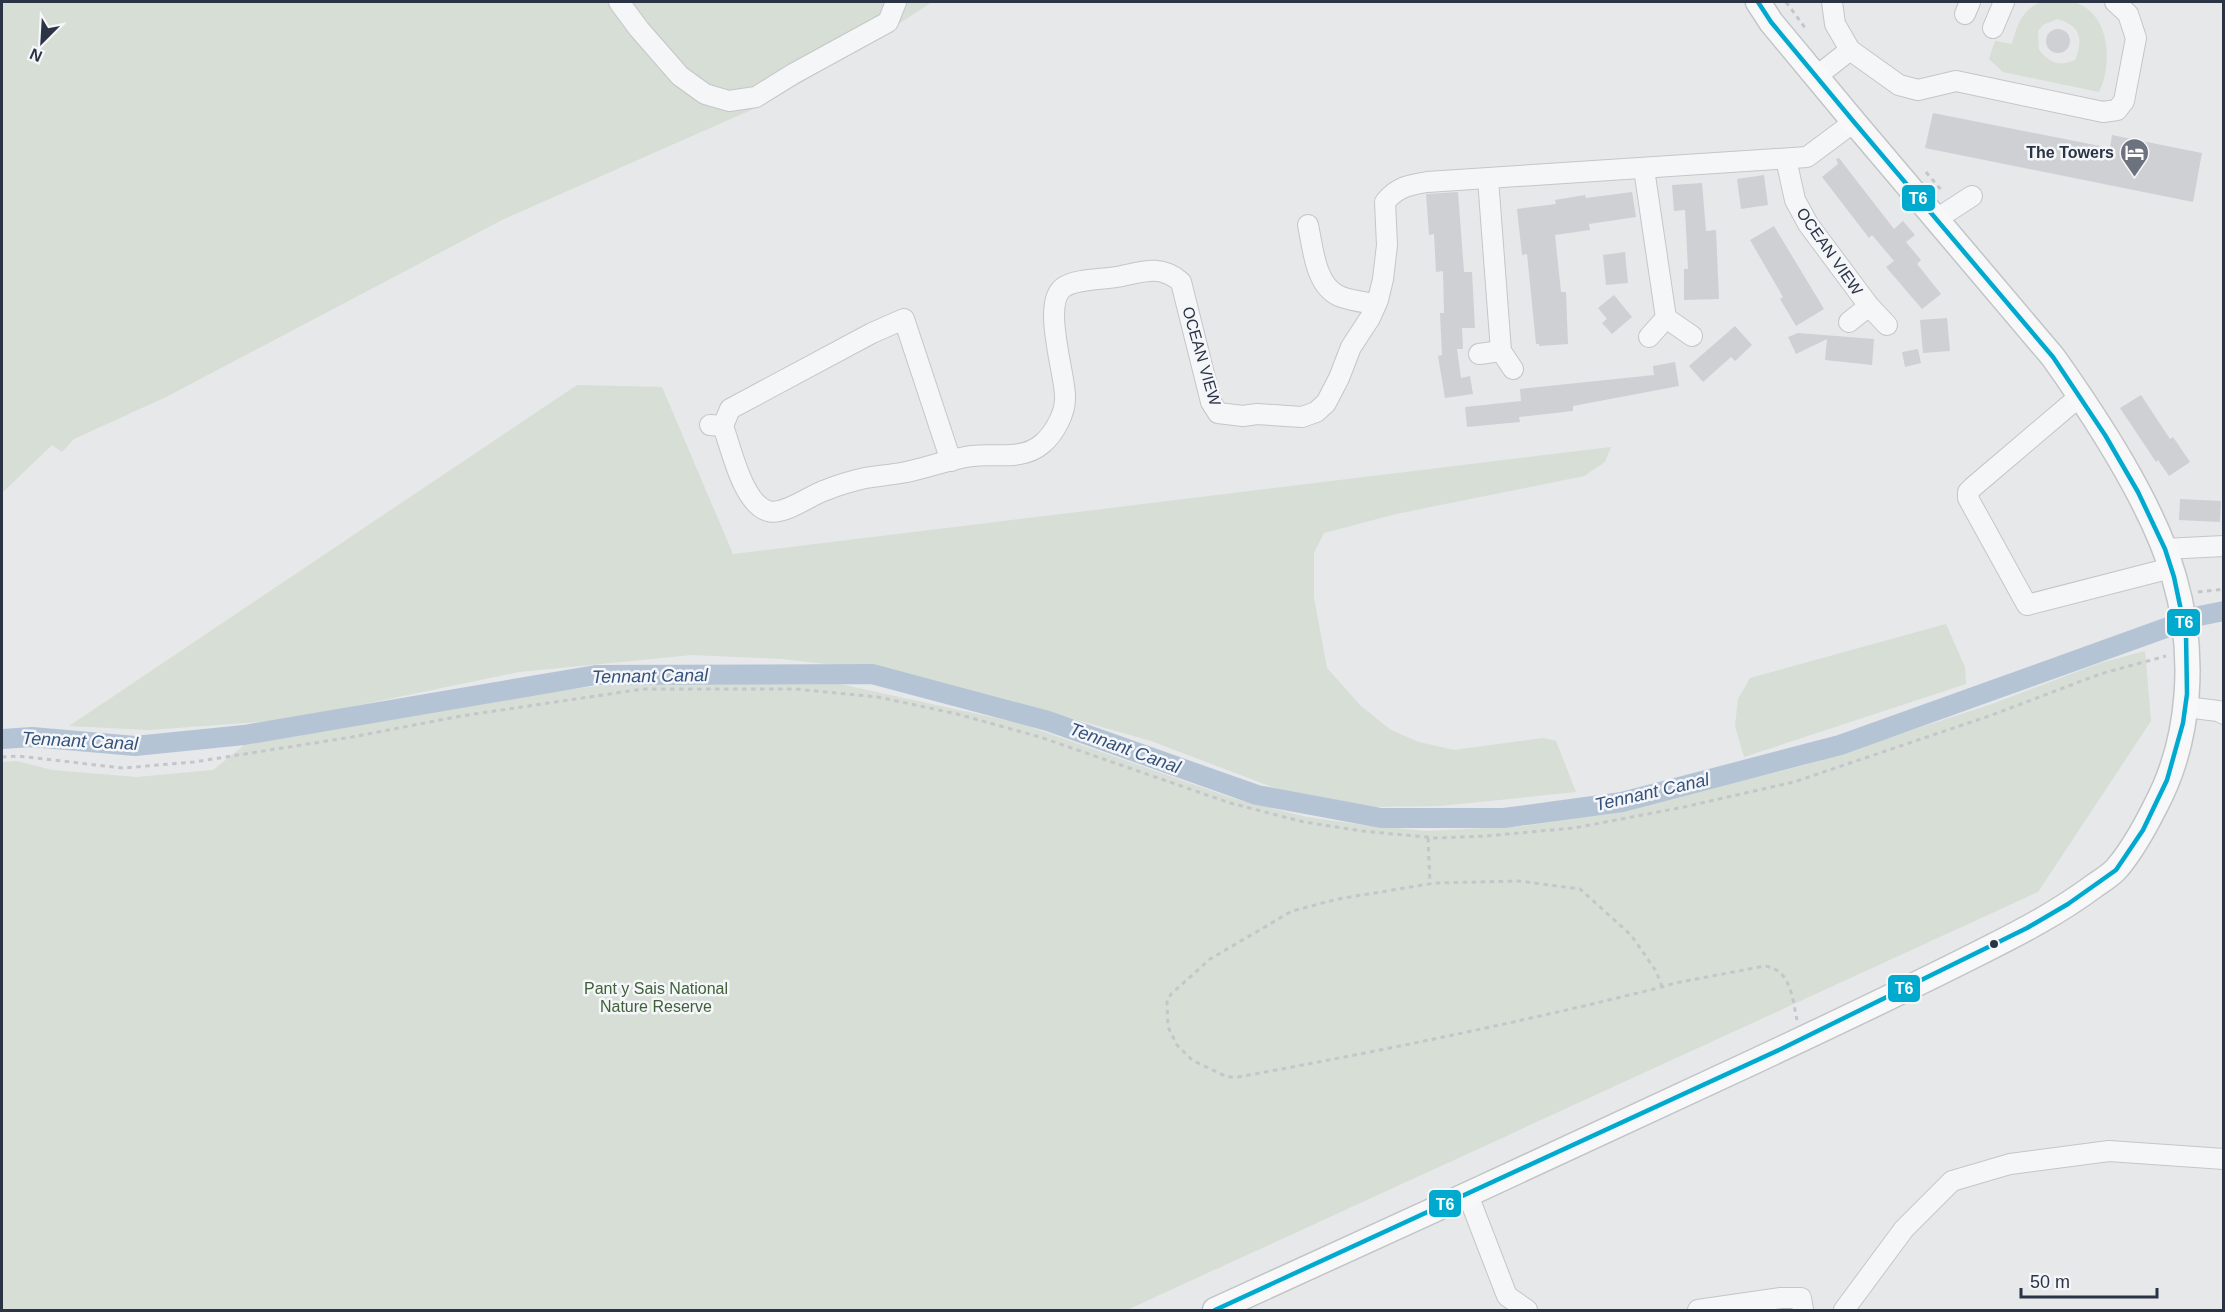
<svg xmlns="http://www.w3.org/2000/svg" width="2225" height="1312" viewBox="0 0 2225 1312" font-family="Arial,sans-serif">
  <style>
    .green { fill: #d6ded6; fill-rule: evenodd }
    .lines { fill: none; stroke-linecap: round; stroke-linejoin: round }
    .canal { stroke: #b4c4d5; stroke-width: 20 }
    .building { fill: #ced0d3 }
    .minor-casing { stroke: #c4c6c8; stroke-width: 22 }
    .major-casing { stroke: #c2c5c8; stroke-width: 27 }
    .path { stroke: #c5c6ca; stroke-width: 3; stroke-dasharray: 4.5 4.5; stroke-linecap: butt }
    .minor { stroke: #f5f6f7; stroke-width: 20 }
    .major { stroke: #f8f8f8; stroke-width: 24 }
    .bus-1-casing { stroke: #f4f6f9; stroke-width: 9 }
    .bus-1 { stroke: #00a9ce; stroke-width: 4.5 }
    .bus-dot { fill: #2b3445; stroke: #f4f6f9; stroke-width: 2 }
    .labels { text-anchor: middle; stroke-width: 5; stroke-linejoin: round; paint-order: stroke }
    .poi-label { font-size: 16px; font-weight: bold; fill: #2b3445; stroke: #f4f6f9; text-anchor: end }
    .street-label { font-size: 16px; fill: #2b3445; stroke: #f4f6f9 }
    .park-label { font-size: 16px; fill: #3f6138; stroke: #f4f6f9 }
    .water-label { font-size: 18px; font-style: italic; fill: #34527a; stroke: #f4f6f9 }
    .line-badge { stroke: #f4f6f9; stroke-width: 2 }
    .badge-label { font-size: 16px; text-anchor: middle; font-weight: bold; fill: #fff }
  </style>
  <rect width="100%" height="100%" fill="#e6e8ea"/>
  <!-- green -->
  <g class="green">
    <polygon points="2,2 932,2 888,31 767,103 502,220 166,397 74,439 62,452 52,445 2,493"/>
    <path d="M2043,2c10,-1 24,-2 33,1 34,11 37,61 23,89l-96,-20 -14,-13 6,-18 17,3c5,-19 11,-37 31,-42zM2057,19c23,6 27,20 18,41 -16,7 -25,3 -36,-10l-1,-19 5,-6z"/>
    <polygon points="577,385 662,387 733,554 1611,447 1605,462 1584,476 1396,514 1324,533 1314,553 1314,598 1327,668 1361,706 1391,730 1419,742 1454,750 1543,738 1556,741 1576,792 1440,806 1371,807 1301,798 1151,741 1032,707 883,671 783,659 692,655 519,672 288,720 149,730 69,726"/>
    <polygon points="1946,624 1965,667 1966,684 1744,757 1735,726 1738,699 1750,678"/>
    <polygon points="2145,651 2151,721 2038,892 1127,1310 2,1310 2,762 17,761 52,770 137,777 213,770 248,742 495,698 615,684 840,684 1019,723 1232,798 1307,817 1363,825 1427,831 1525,826 1610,813 1805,765 1992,704 2100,663"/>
  </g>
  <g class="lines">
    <!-- canal -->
    <polyline class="canal" points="2,739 32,737 135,746 244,735 596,675 872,674 1048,721 1257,795 1381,818 1504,818 1622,802 1840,745 2199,616 2224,611"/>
  </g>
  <!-- building -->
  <g class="building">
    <circle cx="2058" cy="41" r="12"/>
    <polygon points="1933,113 2110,148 2112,135 2202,153 2193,202 1925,148"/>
    <polygon points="1839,158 1894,229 1903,221 1915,235 1906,242 1921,260 1917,264 1941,294 1922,309 1886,267 1894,261 1872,235 1869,238 1822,177 1838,164 1836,159"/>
    <polygon points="1764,175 1768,205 1741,209 1737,179"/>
    <polygon points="1702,183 1706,231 1716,230 1719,299 1684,300 1684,269 1688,269 1685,210 1674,211 1672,185"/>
    <polygon points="1458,192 1464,272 1472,272 1475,328 1462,328 1463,349 1457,349 1461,378 1470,376 1473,394 1445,398 1438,356 1442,355 1440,313 1444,313 1443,271 1436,272 1434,234 1429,235 1426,194"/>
    <polygon points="1632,192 1636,217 1589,224 1590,230 1555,235 1561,292 1566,292 1568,344 1539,346 1539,344 1536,344 1527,254 1522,255 1517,209 1556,204 1555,200 1585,195 1586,198"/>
    <polygon points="1774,226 1824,309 1796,326 1780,299 1783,297 1750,240"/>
    <polygon points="1625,252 1628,283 1606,285 1603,255"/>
    <polygon points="1614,295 1632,317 1612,334 1602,323 1607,319 1598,308"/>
    <polygon points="1947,318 1950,351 1923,353 1920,320"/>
    <polygon points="1735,326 1752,345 1735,361 1731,357 1703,382 1689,366"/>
    <polygon points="1798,333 1874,339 1872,365 1825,360 1827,339 1796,354 1788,337"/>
    <polygon points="1918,349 1921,363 1905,367 1902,352"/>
    <polygon points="1675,362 1679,386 1573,406 1573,411 1519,417 1520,422 1467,427 1465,407 1521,401 1520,389 1654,375 1653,366"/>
    <polygon points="2141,395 2170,439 2173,437 2190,462 2169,476 2158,460 2156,462 2120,408"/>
    <polygon points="2180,499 2221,501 2220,522 2179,520"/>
  </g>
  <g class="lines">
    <defs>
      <g id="minor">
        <polyline points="619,2 639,29 680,76 705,94 729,101 756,97 793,74 888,22 896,2"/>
        <polyline points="1832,2 1835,24 1850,50 1899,85 1918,90 1956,81 2103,112 2117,110 2124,101 2136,38 2128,14 2115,2"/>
        <polyline points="1965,14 1970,2"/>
        <polyline points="1993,28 2004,2"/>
        <polyline points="1817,76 1850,50"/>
        <polyline points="1786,159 1795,200 1808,224 1869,306 1887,325"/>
        <polyline points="1644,169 1666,318 1692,336"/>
        <polyline points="1488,179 1501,351 1513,369"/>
        <polyline points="1935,220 1972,196"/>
        <path d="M1308,225c5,23 7,60 31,71 12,5 25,6 37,8"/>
        <polyline points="1849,322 1869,306"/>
        <polyline points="1649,337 1666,318"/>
        <polyline points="1479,354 1501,351"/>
        <polyline points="2080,396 1973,487 1968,492 1968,498 2027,605 2171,568"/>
        <polyline points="710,425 723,426 730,409 872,333 904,319 951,461"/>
        <path d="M723,426c8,22 20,78 45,85 16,5 42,-16 58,-21 12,-5 26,-9 39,-12 12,-2 24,-3 36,-5 24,-4 47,-14 71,-17 23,-3 50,5 70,-12 12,-10 24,-31 23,-48 0,-23 -24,-94 -1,-109 14,-9 41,-7 58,-11 23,-5 39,-11 59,6l30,120 7,11 25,3 14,-2 45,3 14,-5 10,-9 13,-25 12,-31 19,-29 8,-18 5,-21 4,-34 -2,-43c12,-15 24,-17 42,-20l380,-25 47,-35"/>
        <polyline points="2164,549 2224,546"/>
        <polyline points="2186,707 2218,711 2224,714"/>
        <polyline points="1468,1195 1507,1296 1527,1310"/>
        <polyline points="1698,1310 1781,1298 1801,1298 1803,1310"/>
        <polyline points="1844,1310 1904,1229 1952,1181 2010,1164 2109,1151 2224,1159"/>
      </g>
      <path id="major" d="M1215,1310c179,-81 358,-164 536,-247 79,-37 157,-74 234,-113 38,-19 74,-38 109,-64 8,-6 18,-11 24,-19 15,-18 27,-40 37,-60 37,-69 41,-156 19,-230 -21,-73 -77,-158 -121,-220l-199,-235 -83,-100 -13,-20"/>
    </defs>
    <!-- minor casing -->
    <use href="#minor" class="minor-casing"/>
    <!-- major casing -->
    <use href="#major" class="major-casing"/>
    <!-- path -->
    <g class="path">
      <polyline points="1786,2 1806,29"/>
      <polyline points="1926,172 1943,192"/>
      <polyline points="2198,592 2224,589"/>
      <polyline points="2,757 18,756 123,768 194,762 352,737 461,716 643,689 795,689 878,697 957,714 1040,737 1230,803 1304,822 1362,831 1437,838 1486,836 1574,828 1684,807 1794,782 1992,715 2100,674 2166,656"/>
      <polyline points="1428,838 1430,884"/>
      <path d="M1662,987l-6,-16 -25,-36 -51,-46 -61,-8 -84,2 -97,16 -46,12 -82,48 -39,35 -4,8 1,25 9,18 15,15 35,17h11c143,-26 284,-55 424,-90l13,-4 90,-17c26,4 27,31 32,54"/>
    </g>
    <!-- minor -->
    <use href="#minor" class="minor"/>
    <!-- major -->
    <use href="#major" class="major"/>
    <defs>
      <polyline id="bus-1" points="1215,1310 1781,1049 2027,928 2068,904 2116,870 2143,830 2167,780 2183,723 2187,694 2186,634 2174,577 2165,549 2138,492 2105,435 2053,357 1854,122 1771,22 1758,2"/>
    </defs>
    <!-- bus-1 casing -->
    <use href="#bus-1" class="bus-1-casing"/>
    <!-- bus-1 -->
    <use href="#bus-1" class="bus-1"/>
  </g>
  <!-- icons -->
  <defs>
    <symbol id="hotel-pin" viewBox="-11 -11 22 30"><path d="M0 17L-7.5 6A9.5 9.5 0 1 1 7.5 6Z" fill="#6c737f" stroke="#f4f6f9"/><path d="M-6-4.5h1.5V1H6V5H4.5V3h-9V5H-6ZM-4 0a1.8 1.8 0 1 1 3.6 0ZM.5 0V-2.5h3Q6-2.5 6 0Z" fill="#fff"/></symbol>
  </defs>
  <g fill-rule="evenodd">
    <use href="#hotel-pin" x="2118" y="136" width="33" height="45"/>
  </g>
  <!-- markers -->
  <circle class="bus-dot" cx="1994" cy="944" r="5"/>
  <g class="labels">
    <!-- poi labels -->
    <g class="poi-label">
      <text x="2114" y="158">The Towers</text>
    </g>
    <!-- street labels -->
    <g class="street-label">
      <text transform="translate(1830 251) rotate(55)" y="6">OCEAN VIEW</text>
      <text transform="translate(1202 356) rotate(74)" y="6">OCEAN VIEW</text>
    </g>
    <!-- park labels -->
    <g class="park-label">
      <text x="656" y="994">Pant y Sais National<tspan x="656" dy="18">Nature Reserve</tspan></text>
    </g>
    <!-- water labels -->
    <g class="water-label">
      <text transform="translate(650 676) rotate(-1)" y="6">Tennant Canal</text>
      <text transform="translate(80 741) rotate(3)" y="6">Tennant Canal</text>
      <text transform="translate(1125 748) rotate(20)" y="6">Tennant Canal</text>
      <text transform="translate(1652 792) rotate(-13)" y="6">Tennant Canal</text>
    </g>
  </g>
  <g class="line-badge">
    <rect x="1901" y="184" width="35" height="28" rx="6" fill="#00a9ce"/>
    <rect x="2166" y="608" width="35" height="29" rx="6" fill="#00a9ce"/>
    <rect x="1887" y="974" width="34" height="29" rx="6" fill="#00a9ce"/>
    <rect x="1428" y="1189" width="34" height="29" rx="6" fill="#00a9ce"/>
  </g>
  <g class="badge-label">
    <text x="1918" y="204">T6</text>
    <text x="2184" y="628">T6</text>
    <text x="1904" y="994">T6</text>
    <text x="1445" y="1210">T6</text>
  </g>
  <!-- border -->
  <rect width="2225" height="1312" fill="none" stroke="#2b3445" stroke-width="6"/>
  <!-- north arrow -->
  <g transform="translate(42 42) rotate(204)" stroke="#f4f6f9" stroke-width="4.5" paint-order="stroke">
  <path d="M0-4.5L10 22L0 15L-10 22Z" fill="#2b3445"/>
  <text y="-9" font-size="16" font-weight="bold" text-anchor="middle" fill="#2b3445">N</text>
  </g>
  <!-- scale -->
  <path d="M2021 1288v9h136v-9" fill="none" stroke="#2b3445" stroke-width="3"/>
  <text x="2030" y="1288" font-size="18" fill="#2b3445" stroke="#f4f6f9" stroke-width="4.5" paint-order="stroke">50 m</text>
</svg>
